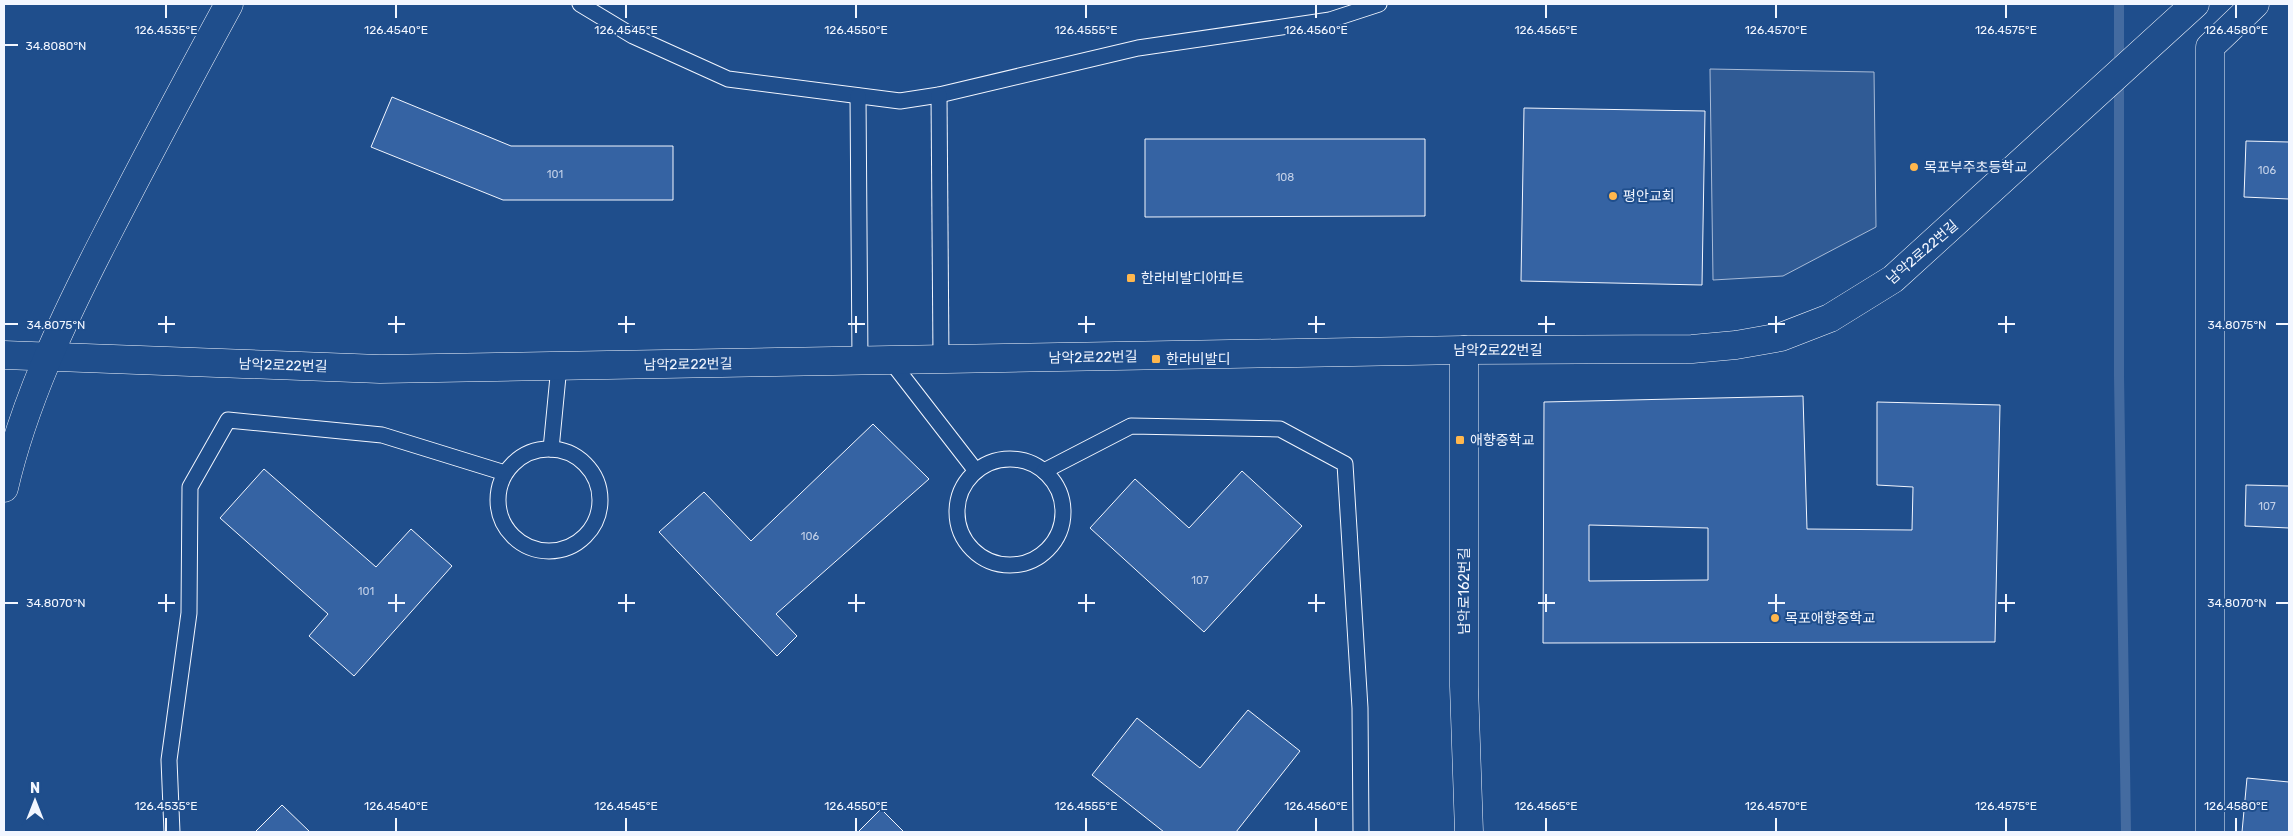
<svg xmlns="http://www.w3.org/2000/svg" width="2293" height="836" viewBox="0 0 2293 836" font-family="Rubik,'Noto Sans KR',sans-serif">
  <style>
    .built { fill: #305b95; stroke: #a8bbd7 }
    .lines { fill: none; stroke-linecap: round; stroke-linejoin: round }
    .stream { stroke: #446ba0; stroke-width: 10 }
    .building { fill: #3563a3; stroke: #f2f6ff; fill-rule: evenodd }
    .lane-casing { stroke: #f2f6ff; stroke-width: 17 }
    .street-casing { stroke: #f2f6ff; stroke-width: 29 }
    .secondary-casing { stroke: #f2f6ff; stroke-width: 29 }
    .lane { stroke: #1f4e8c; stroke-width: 15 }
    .street { stroke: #1f4e8c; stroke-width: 28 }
    .secondary { stroke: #1f4e8c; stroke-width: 28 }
    .ticks { fill: none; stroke: #f2f6ff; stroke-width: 2 }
    .poi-dot { fill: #ffb74d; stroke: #1f4e8c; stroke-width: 2 }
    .labels { text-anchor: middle; stroke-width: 4; stroke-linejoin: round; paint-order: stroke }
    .number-label { font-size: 11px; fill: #c3d1e8 }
    .poi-label { font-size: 14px; fill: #f2f6ff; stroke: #1f4e8c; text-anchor: start }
    .street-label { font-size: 14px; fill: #f2f6ff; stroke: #1f4e8c }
    .ticks-label { font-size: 12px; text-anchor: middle; fill: #f2f6ff; stroke: #1f4e8c; stroke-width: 4; stroke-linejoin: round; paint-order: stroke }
  </style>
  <rect width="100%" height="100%" fill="#1f4e8c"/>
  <!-- built -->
  <polygon class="built" points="1710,69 1874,72 1876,227 1783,276 1713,280"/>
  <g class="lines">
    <!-- stream -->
    <polyline class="stream" points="2119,4 2119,376 2126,832"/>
  </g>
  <!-- building -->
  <g class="building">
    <polygon points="392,97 511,146 673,146 673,200 503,200 371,147"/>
    <polygon points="1524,108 1705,111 1702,285 1521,281"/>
    <polygon points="1145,139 1425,139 1425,216 1145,217"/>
    <polygon points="2246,141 2289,142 2289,199 2244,197"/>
    <path d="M1803,396l4,133 105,1 1,-43 -36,-2v-83l123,3 -5,237 -452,1 1,-241zM1589,525l119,3v52l-119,1z"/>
    <polygon points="873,424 929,479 776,614 797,636 777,656 659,532 704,492 751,541"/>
    <polygon points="264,469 376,567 411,529 452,566 354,676 309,636 328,614 220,518"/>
    <polygon points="1242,471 1302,526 1204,632 1090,528 1135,479 1189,528"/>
    <polygon points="2246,485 2289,486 2289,528 2245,526"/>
    <polygon points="1248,710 1300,751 1236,832 1164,832 1092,775 1137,718 1200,768"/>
    <polygon points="2247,778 2289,782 2289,832 2242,832"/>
    <polygon points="282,805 310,832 255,832"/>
    <polygon points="881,809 904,832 858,832"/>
  </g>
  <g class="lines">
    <defs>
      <g id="lane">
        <polyline points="580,4 633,36 728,79 900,101 939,95 1138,48 1330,20 1379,4"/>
        <polyline points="939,95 941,359"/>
        <polyline points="858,96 860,361"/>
        <polyline points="890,360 976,471"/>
        <circle cx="549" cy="500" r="51"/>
        <polyline points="551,449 559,366"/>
        <circle cx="1010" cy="512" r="53"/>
        <polyline points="1044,471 1131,426 1280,429 1345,464 1360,708 1361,832"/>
        <polyline points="172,832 169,760 189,613 190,487 228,420 382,435 505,473"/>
      </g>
      <g id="street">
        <polyline points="4,355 380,369 1464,350 1692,349 1736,345 1781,337 1830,318 1893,279 2195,4"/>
        <polyline points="2210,832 2210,47 2255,4"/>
      </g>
      <g id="secondary">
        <polyline points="1464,350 1464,686 1469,832"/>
        <path d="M4,488c20,-86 59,-168 99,-246 41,-80 83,-159 126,-238"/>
      </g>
    </defs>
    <!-- lane casing -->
    <use href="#lane" class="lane-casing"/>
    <!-- street casing -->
    <use href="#street" class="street-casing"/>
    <!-- secondary casing -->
    <use href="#secondary" class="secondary-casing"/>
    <!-- lane -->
    <use href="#lane" class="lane"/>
    <!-- street -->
    <use href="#street" class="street"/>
    <!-- secondary -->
    <use href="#secondary" class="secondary"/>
  </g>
  <!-- ticks -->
  <path class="ticks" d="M166,5v13M396,5v13M626,5v13M856,5v13M1086,5v13M1316,5v13M1546,5v13M1776,5v13M2006,5v13M2236,5v13M5,45h13M166,316v17M396,316v17M626,316v17M856,316v17M1086,316v17M1316,316v17M1546,316v17M1776,316v17M2006,316v17M5,324h13M158,324h17M388,324h17M618,324h17M848,324h17M1078,324h17M1308,324h17M1538,324h17M1768,324h17M1998,324h17M2276,324h12M166,594v18M396,594v18M626,594v18M856,594v18M1086,594v18M1316,594v18M1546,594v18M1776,594v18M2006,594v18M5,603h13M158,603h17M388,603h17M618,603h17M848,603h17M1078,603h17M1308,603h17M1538,603h17M1768,603h17M1998,603h17M2276,603h12M166,818v13M396,818v13M626,818v13M856,818v13M1086,818v13M1316,818v13M1546,818v13M1776,818v13M2006,818v13M2236,818v13"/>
  <!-- markers -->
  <g class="poi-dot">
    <circle cx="1914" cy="167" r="5"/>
    <circle cx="1613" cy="196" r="5"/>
    <rect x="1126" y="273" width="10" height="10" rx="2.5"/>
    <rect x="1151" y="354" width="10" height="10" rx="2.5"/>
    <rect x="1455" y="435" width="10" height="10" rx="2.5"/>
    <circle cx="1775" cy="618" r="5"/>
  </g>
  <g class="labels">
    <!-- number labels -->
    <g class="number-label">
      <text x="2267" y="174">106</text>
      <text x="555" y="178">101</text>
      <text x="1285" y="181">108</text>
      <text x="2267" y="510">107</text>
      <text x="810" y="540">106</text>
      <text x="1200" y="584">107</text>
      <text x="366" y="595">101</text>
    </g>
    <!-- poi labels -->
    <g class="poi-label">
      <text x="1924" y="172">목포부주초등학교</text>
      <text x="1623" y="201">평안교회</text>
      <text x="1141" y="283">한라비발디아파트</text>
      <text x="1166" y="364">한라비발디</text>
      <text x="1470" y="445">애향중학교</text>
      <text x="1785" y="623">목포애향중학교</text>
    </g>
    <!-- street labels -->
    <g class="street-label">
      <text transform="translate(1922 252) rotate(-41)" y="5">남악2로22번길</text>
      <text x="1498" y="355">남악2로22번길</text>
      <text transform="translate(1093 357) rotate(-1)" y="5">남악2로22번길</text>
      <text transform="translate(688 364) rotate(-1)" y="5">남악2로22번길</text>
      <text transform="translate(283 365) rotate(2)" y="5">남악2로22번길</text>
      <text transform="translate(1464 591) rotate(-90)" y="5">남악로162번길</text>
    </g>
  </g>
  <g class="ticks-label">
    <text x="166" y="34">126.4535°E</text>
    <text x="396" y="34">126.4540°E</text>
    <text x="626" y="34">126.4545°E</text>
    <text x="856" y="34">126.4550°E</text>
    <text x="1086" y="34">126.4555°E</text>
    <text x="1316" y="34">126.4560°E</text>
    <text x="1546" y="34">126.4565°E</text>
    <text x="1776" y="34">126.4570°E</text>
    <text x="2006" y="34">126.4575°E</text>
    <text x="2236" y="34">126.4580°E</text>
    <text x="56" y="50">34.8080°N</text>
    <text x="56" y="329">34.8075°N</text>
    <text x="2237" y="329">34.8075°N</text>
    <text x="56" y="607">34.8070°N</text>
    <text x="2237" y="607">34.8070°N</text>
    <text x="166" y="810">126.4535°E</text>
    <text x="396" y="810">126.4540°E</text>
    <text x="626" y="810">126.4545°E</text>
    <text x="856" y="810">126.4550°E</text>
    <text x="1086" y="810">126.4555°E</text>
    <text x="1316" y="810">126.4560°E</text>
    <text x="1546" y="810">126.4565°E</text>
    <text x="1776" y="810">126.4570°E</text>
    <text x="2006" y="810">126.4575°E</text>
    <text x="2236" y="810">126.4580°E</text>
  </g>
  <!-- border -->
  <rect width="2293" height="836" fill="none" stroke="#f2f6ff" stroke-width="10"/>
  <!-- north arrow -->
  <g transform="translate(35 801)" stroke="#1f4e8c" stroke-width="4" paint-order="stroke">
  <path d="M0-4L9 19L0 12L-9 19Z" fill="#f2f6ff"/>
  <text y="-8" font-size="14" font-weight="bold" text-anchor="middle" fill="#f2f6ff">N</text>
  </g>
</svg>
